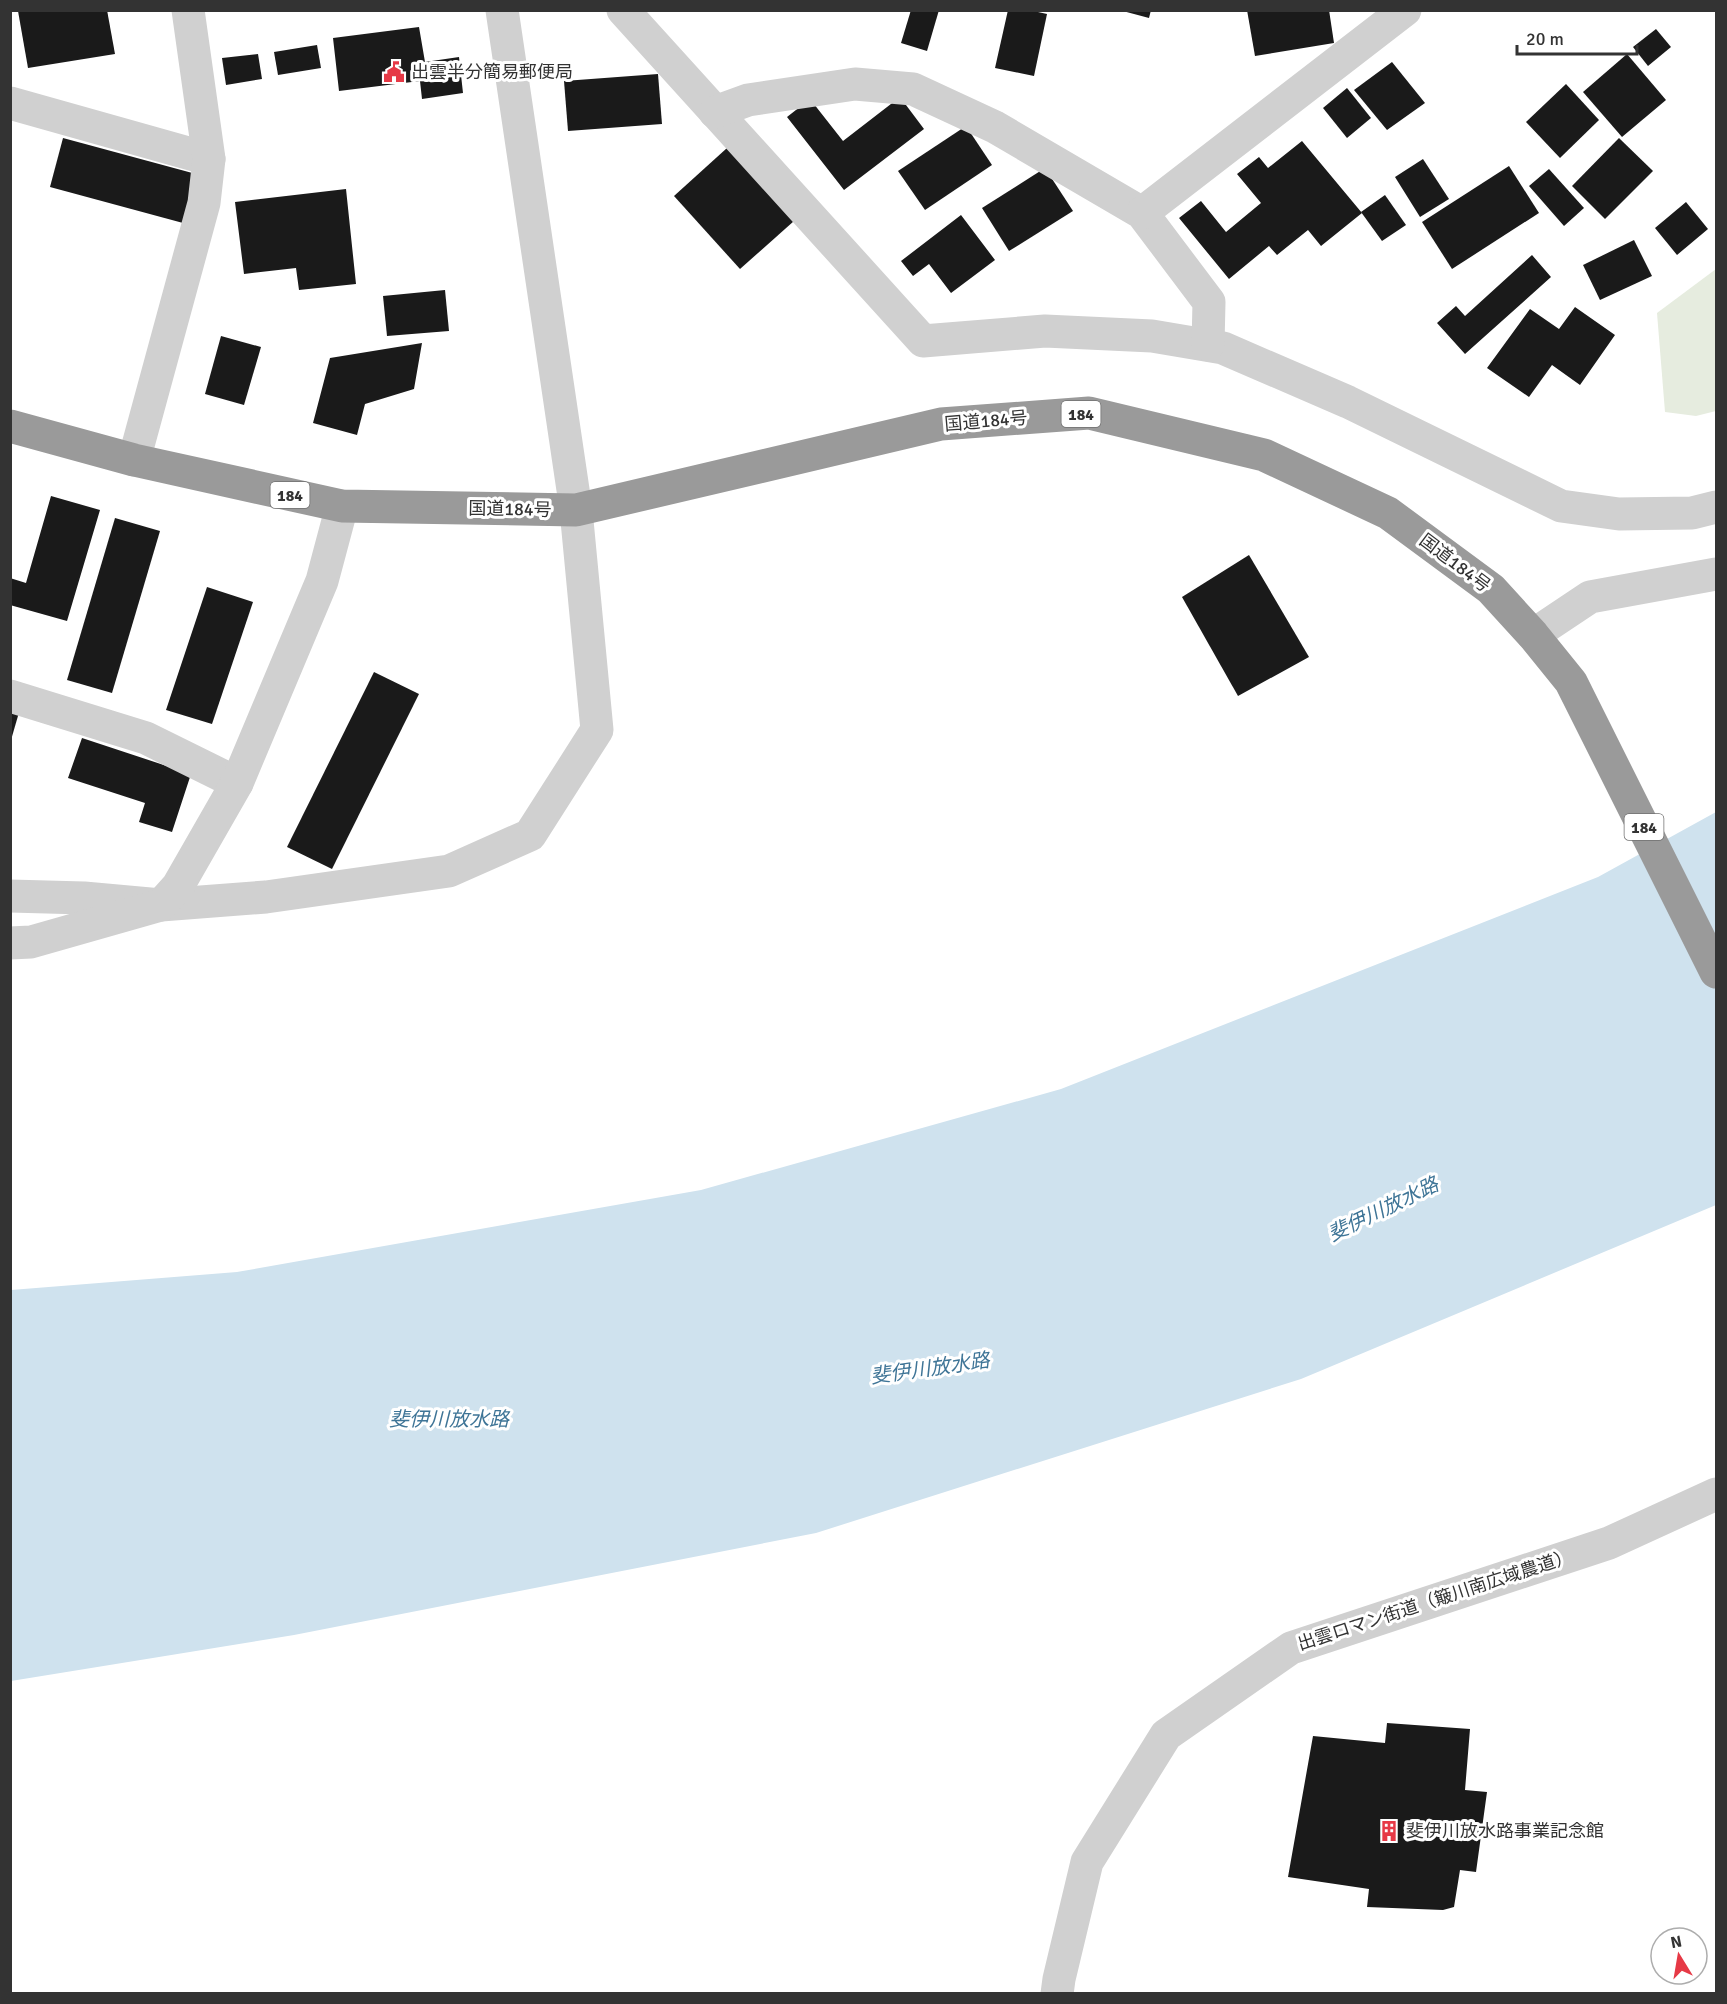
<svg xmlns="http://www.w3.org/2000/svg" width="1727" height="2004" viewBox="0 0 1727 2004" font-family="Signika,'Noto Sans JP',sans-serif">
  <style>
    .green { fill: #e6ecdf }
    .water { fill: #cfe2ee }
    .building { fill: #1a1a1a }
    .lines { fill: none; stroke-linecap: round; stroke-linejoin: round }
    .minor { stroke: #d0d0d0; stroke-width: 33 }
    .highway { stroke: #9a9a9a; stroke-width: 33 }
    .labels { text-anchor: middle; stroke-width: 6; stroke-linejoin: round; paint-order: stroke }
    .shield { fill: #fff; stroke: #707070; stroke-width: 1.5 }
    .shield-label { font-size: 16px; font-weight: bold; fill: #333 }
    .poi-label { font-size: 18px; fill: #333; stroke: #fff; text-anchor: start }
    .street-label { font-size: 18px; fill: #333; stroke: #fff }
    .water-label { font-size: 20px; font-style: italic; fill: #3f7597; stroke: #fff }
  </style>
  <rect width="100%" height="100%" fill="#fff"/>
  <!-- green -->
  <polygon class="green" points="1716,269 1716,411 1696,416 1665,412 1657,313"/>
  <!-- water -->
  <polygon class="water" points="1716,812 1716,1205 1301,1379 816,1533 294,1635 11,1681 11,1290 237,1272 701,1190 1061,1089 1598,877"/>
  <!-- building -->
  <g class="building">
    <polygon points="107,10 115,54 28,68 18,11"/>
    <polygon points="911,10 939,10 927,51 901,43"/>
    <polygon points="1008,10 1029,10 1047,14 1034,76 995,68"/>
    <polygon points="1119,10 1151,10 1149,18"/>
    <polygon points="1247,10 1329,10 1334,43 1255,56"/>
    <polygon points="419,27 425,62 459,57 463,93 422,99 420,81 339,91 333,38"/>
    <polygon points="1656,29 1671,47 1648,66 1633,47"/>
    <polygon points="317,45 321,68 278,75 274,52"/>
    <polygon points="258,54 262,79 226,85 222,58"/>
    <polygon points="1627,54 1666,100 1622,137 1583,92"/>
    <polygon points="1392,62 1425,103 1387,130 1354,90"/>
    <polygon points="658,74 662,124 568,131 564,81"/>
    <polygon points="1566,84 1599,120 1560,158 1526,122"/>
    <polygon points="1347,88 1371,118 1347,138 1323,108"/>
    <polygon points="900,97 924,129 844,190 787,117 810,99 843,141"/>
    <polygon points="966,126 992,165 925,210 898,171"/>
    <polygon points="63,138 196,174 183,223 50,187"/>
    <polygon points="1619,138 1653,171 1605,219 1572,186"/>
    <polygon points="1302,141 1362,213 1321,246 1308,230 1277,255 1269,246 1229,279 1179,218 1201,201 1226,232 1261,203 1237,174 1259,157 1268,168"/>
    <polygon points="727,148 794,221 740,269 674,196"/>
    <polygon points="1423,159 1449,199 1420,217 1395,177"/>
    <polygon points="1509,166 1539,213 1452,269 1422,222"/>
    <polygon points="1045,168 1073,211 1009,251 982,208"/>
    <polygon points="1549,169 1584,208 1564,226 1529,186"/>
    <polygon points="346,189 356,284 299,290 296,268 244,274 235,202"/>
    <polygon points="1385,195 1406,225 1382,241 1361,212"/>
    <polygon points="1686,202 1708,229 1677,255 1655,228"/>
    <polygon points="961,215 995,260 951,293 929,264 913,276 901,261"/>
    <polygon points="1634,240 1652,276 1600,300 1583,265"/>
    <polygon points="1532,255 1551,277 1465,354 1437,323 1456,306 1465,316"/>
    <polygon points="445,290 449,331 387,336 383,296"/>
    <polygon points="1575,307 1615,335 1580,385 1552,365 1529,397 1487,368 1530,309 1559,329"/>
    <polygon points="221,336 261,347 244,405 205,394"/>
    <polygon points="422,343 414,389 365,404 357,435 313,423 330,358"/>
    <polygon points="51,496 100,510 67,621 10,605 10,578 26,583"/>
    <polygon points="115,518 160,531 112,693 67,680"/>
    <polygon points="1249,555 1309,657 1238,696 1182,597"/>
    <polygon points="207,587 253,602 212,724 166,710"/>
    <polygon points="374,672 419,694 332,869 287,847"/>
    <polygon points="10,706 20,709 11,740 10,740"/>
    <polygon points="82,738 191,774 172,832 139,822 145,803 68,778"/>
    <polygon points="1387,1723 1470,1729 1465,1790 1487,1792 1476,1872 1460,1870 1454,1907 1443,1910 1367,1907 1369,1889 1288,1877 1313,1736 1385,1743"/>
  </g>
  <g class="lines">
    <!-- minor -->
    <g class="minor">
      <polyline points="623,10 923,341 1045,331 1152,336 1223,348 1348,402 1561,506 1619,514 1692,513 1716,507"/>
      <polyline points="10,103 209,159"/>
      <polyline points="715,112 748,100 855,84 913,89 995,127 1142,213 1209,302 1208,345"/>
      <polyline points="1142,213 1405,10"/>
      <polyline points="134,460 204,203 209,159 188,10"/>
      <polyline points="1533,635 1590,597 1716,574"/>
      <polyline points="10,696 146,738 237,783"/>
      <polyline points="10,896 84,898 161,905 266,897 449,871 530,835 597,730 576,510 502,10"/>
      <polyline points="10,943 31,942 161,905 178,886 237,783 322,581 342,506"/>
      <polyline points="1057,1994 1059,1979 1087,1862 1166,1735 1291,1648 1609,1543 1716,1494"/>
    </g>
    <!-- highway -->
    <polyline class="highway" points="10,426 134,460 342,506 576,510 941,424 1089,413 1264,455 1388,513 1491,589 1533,635 1571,682 1716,972"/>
  </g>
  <!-- icons -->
  <defs>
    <symbol id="civic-bare" viewBox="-9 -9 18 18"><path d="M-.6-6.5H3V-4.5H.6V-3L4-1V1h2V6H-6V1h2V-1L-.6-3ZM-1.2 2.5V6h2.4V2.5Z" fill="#e63946" stroke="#fff" stroke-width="2.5" paint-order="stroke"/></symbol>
    <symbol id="building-bare" viewBox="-9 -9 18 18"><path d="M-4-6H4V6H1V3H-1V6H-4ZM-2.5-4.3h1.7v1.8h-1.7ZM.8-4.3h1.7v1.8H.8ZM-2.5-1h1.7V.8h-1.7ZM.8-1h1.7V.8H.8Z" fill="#e63946" stroke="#fff" stroke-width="2.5" paint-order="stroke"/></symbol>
  </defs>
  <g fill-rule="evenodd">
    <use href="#civic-bare" x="379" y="57" width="30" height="30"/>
    <use href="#building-bare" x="1374" y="1816" width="30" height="30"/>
  </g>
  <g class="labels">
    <!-- shield labels -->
    <g class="shield">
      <rect x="1061.5" y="401" width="39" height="26" rx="4.5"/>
      <rect x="270.5" y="482" width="39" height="26" rx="4.5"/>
      <rect x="1624.5" y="814" width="39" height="26" rx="4.5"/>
    </g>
    <g class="shield-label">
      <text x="1081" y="420">184</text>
      <text x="290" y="501">184</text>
      <text x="1644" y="833">184</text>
    </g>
    <!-- poi labels -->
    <g class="poi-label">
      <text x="411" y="78">出雲半分簡易郵便局</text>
      <text x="1406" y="1837">斐伊川放水路事業記念館</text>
    </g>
    <!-- street labels -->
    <g class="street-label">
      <text transform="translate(986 421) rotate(-5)" y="6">国道184号</text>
      <text transform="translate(510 509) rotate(1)" y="6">国道184号</text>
      <text transform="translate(1455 563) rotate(37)" y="6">国道184号</text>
      <text transform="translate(1435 1600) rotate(-18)" y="6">出雲ロマン街道（簸川南広域農道）</text>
    </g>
    <!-- water labels -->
    <g class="water-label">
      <text transform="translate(1383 1209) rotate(-26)" y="7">斐伊川放水路</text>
      <text transform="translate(930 1368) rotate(-8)" y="7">斐伊川放水路</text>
      <text x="449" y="1426">斐伊川放水路</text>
    </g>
  </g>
  <!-- border -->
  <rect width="1727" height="2004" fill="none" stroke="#333333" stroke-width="24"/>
  <!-- north arrow -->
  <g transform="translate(1679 1956) rotate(349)"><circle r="28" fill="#ffffff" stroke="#adadad" stroke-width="1.5"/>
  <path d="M0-4.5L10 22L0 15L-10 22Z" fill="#e63946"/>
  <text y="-9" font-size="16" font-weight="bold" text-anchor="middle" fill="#333333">N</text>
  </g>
  <!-- scale -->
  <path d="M1517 45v9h120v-9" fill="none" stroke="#333333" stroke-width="3"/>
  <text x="1526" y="45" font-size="18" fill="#333333" stroke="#ffffff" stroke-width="4.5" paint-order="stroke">20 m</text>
</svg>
